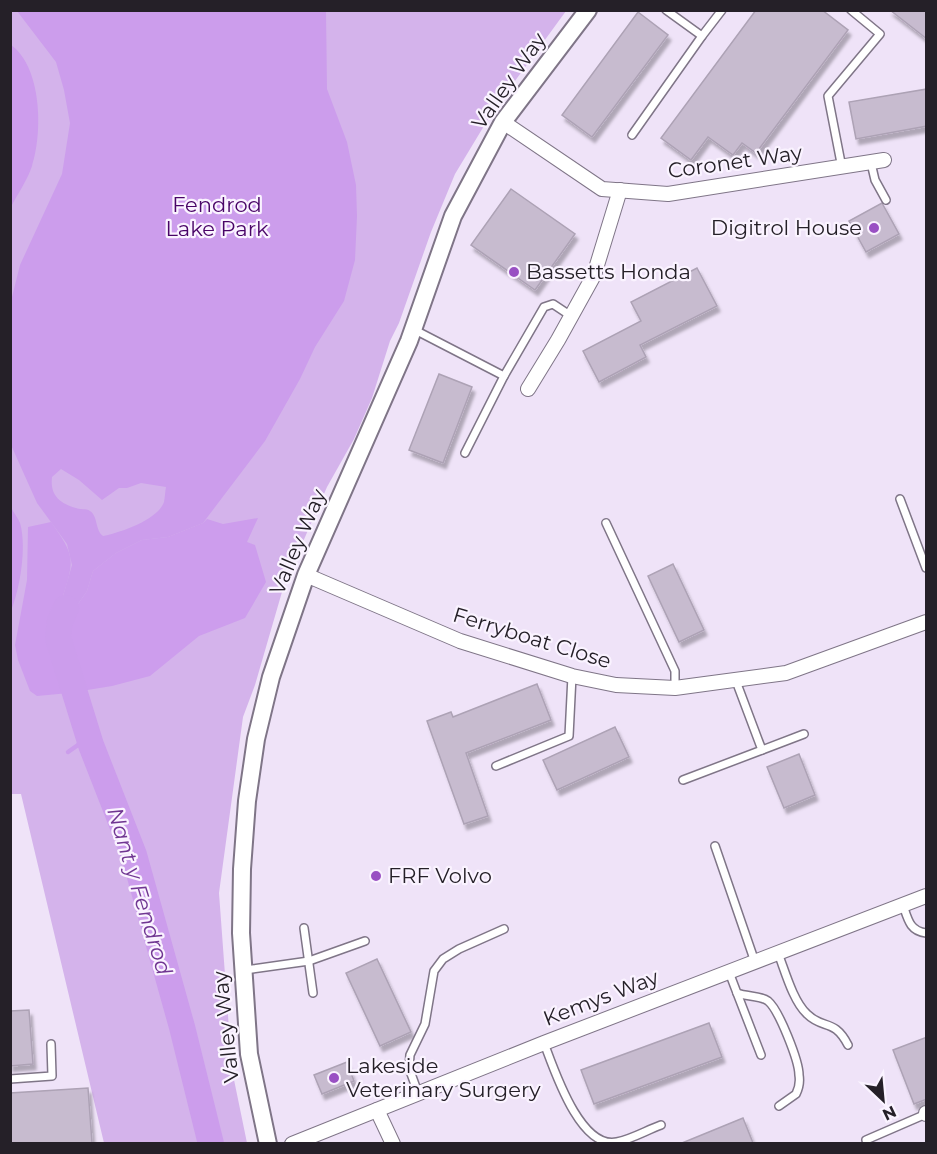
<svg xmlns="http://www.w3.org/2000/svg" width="937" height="1154" viewBox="0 0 937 1154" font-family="Montserrat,sans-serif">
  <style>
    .green { fill: #d4b3eb }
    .forest { fill: #cd9ded }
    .water { fill: #cc9dec; fill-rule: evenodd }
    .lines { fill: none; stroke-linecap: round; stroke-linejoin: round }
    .stream { stroke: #cc9dec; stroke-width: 4.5 }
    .river { stroke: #cc9dec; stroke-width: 26 }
    .building { fill: #c7bbcf; stroke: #ada2b5; stroke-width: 1.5; filter: url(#shadow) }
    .service-casing { stroke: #7f7587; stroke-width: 10 }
    .minor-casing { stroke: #7f7587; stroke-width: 16 }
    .tertiary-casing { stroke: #7f7587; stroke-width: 20 }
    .service { stroke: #fff; stroke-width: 7 }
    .minor { stroke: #fff; stroke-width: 14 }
    .tertiary { stroke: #fff; stroke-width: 16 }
    .poi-dot { fill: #9950c3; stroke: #faf3ff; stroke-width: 2 }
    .labels { text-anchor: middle; stroke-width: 4.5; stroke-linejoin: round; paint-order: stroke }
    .street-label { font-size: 21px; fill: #252028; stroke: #faf3ff }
    .park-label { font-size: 21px; fill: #490467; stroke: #faf3ff }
    .poi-label { font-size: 21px; fill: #252028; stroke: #faf3ff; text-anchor: start }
    .water-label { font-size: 22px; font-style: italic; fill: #703692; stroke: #faf3ff }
  </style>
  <defs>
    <filter id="shadow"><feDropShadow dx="3" dy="5.5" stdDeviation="1.5" flood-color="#0004"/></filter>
  </defs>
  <rect width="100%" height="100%" fill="#efe3f8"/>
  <!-- green -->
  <polygon class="green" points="10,11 566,11 493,111 455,174 431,232 399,323 390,341 372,398 354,439 327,487 284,585 255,685 243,717 219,893 232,1070 247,1143 104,1143 21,794 11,794"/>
  <!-- forest -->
  <g class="forest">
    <path d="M11,45c31,22 32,88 21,121 -4,13 -15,29 -21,41z"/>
    <path d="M11,507c2,5 7,11 9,16 7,24 0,65 -9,88z"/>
    <path d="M258,518l-11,24 8,3 11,37 -21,36 -46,18 -49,40 -38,10 -43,7 -32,3 -7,-5 -12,-31 -3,-15 12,-65 1,-53 23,-5c27,37 22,40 10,81l5,5 10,-1 11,-16 6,-20 23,-18 26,-13 26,-3 35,-14 4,-4 16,5z"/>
  </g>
  <!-- water -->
  <path class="water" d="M17,11h309l1,78 20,53 9,43 1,31 -2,44 -11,41 -29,46 -15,32 -35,62 -62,82 -35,14 -26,3 -26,13 -23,18 -6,20 -11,16 -10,1 -5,-5 11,-38 -5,-21 -30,-41 -26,-58 -1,-140 10,-40 42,-91 8,-51 -6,-33 -8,-28zM61,469l18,11 23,20 17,-12h8l14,-5 25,4c-1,5 -1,10 -2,15 -6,18 -45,31 -61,34 -8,-6 -5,-20 -13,-25 -4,-3 -10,-1 -14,-3 -17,-5 -26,-13 -24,-31z"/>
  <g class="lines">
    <!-- stream -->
    <polyline class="stream" points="68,752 78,745 87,731"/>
    <!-- river -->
    <polyline class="river" points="66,608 60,621 58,638 91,745 134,855 182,1027 211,1144"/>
  </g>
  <!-- building -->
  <g class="building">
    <polygon points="756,10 822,10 848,30 756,153 742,143 733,155 708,137 691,160 661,138"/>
    <polygon points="890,10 927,10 927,39"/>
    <polygon points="638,12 668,35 592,137 562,115"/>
    <polygon points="927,89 927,126 856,139 849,102"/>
    <polygon points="511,189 575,234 535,290 471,245"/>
    <polygon points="882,203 899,234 866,252 849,221"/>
    <polygon points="697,268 717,306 640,345 646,357 599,382 583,351 641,321 631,302"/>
    <polygon points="439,374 472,387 443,463 409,450"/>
    <polygon points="673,564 704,630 679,642 648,576"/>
    <polygon points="537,684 551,720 466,753 488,816 464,824 427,721 451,712 453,717"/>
    <polygon points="615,727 629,757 557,790 543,760"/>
    <polygon points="799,754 815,795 784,808 767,767"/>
    <polygon points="377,959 411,1032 380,1046 346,973"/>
    <polygon points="29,1010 33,1064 10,1066 10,1011"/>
    <polygon points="709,1023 722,1057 594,1104 581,1070"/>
    <polygon points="927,1037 927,1099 914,1104 893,1050"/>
    <polygon points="347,1062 354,1081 322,1094 314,1075"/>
    <polygon points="88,1088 92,1143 10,1143 10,1093"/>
    <polygon points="743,1118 753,1143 682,1143"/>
  </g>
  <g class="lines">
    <defs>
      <g id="service">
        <polyline points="666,10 702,36"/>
        <polyline points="632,135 702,36 722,10"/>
        <polyline points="871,163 875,180 886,200"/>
        <polyline points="842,168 828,96 880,34 851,10"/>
        <polyline points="413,329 504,376 544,307 553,304 571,316"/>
        <polyline points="465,453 504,376"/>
        <polyline points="900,499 926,568"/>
        <polyline points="606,523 675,671 675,688"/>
        <polyline points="762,750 804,734"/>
        <polyline points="496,766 569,736 572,676"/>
        <polyline points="683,780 762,750 736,681"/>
        <polyline points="715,846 755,962"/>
        <path d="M903,905c5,15 7,26 23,28"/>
        <polyline points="304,928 313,993"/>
        <path d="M778,953c7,18 15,48 29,61 16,16 27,4 41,31"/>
        <polyline points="245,970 309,961 365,941"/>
        <path d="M729,972l8,21c10,4 23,2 31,8 11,9 31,60 31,74 1,6 0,13 -3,19l-17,12"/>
        <polyline points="737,993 761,1055"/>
        <path d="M544,1043c10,26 36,107 73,99 15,-3 30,-12 44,-17"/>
        <polyline points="10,1079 52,1076 51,1044"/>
        <polyline points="418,1093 409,1068 410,1055 425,1024 434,971 443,959 459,949 504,929"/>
        <polyline points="867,1144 866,1140 926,1114"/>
      </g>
      <g id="minor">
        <polyline points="503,122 602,189 668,194 884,160"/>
        <polyline points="528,389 558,340 594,275 620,190"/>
        <polyline points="306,575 460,641 572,676 616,685 675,688 786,673 926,622"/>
        <polyline points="377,1110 393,1144"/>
        <polyline points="926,1114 926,1113"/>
        <polyline points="292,1144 544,1043 926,896"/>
      </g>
      <polyline id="tertiary" points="268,1144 249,1054 241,933 242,869 247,801 256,739 271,677 306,575 409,341 453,216 503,122 588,10"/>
    </defs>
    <!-- service casing -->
    <use href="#service" class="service-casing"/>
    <!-- minor casing -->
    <use href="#minor" class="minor-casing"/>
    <!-- tertiary casing -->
    <use href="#tertiary" class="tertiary-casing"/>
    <!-- service -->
    <use href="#service" class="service"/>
    <!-- minor -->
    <use href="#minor" class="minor"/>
    <!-- tertiary -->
    <use href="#tertiary" class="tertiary"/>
  </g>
  <!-- markers -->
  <g class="poi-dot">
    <circle cx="874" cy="228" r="6"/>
    <circle cx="514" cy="272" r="6"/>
    <circle cx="376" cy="876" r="6"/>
    <circle cx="334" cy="1078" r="6"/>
  </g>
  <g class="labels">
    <!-- street labels -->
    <g class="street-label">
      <text transform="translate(509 81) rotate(-55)" y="7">Valley Way</text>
      <text transform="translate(735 162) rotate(-8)" y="7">Coronet Way</text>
      <text transform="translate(298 542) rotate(-67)" y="7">Valley Way</text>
      <text transform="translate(532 638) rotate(17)" y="7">Ferryboat Close</text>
      <text transform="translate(601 998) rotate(-21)" y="7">Kemys Way</text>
      <text transform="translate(226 1027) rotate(-96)" y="7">Valley Way</text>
    </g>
    <!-- park labels -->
    <g class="park-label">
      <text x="217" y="212">Fendrod<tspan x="217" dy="24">Lake Park</tspan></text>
    </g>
    <!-- poi labels -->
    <g class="poi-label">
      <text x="862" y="235" text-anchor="end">Digitrol House</text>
      <text x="526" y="279">Bassetts Honda</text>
      <text x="388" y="883">FRF Volvo</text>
      <text x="346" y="1073">Lakeside<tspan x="346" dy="24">Veterinary Surgery</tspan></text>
    </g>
    <!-- water labels -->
    <g class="water-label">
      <text transform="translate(140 891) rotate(73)" y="8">Nant y Fendrod</text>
    </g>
  </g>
  <!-- border -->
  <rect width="937" height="1154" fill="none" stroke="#252028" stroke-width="24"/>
  <!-- north arrow -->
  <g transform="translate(883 1100) rotate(154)" stroke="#faf3ff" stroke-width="4.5" paint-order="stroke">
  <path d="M0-4.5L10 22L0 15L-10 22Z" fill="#252028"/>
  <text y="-9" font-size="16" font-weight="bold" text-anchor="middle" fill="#252028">N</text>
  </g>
</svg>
